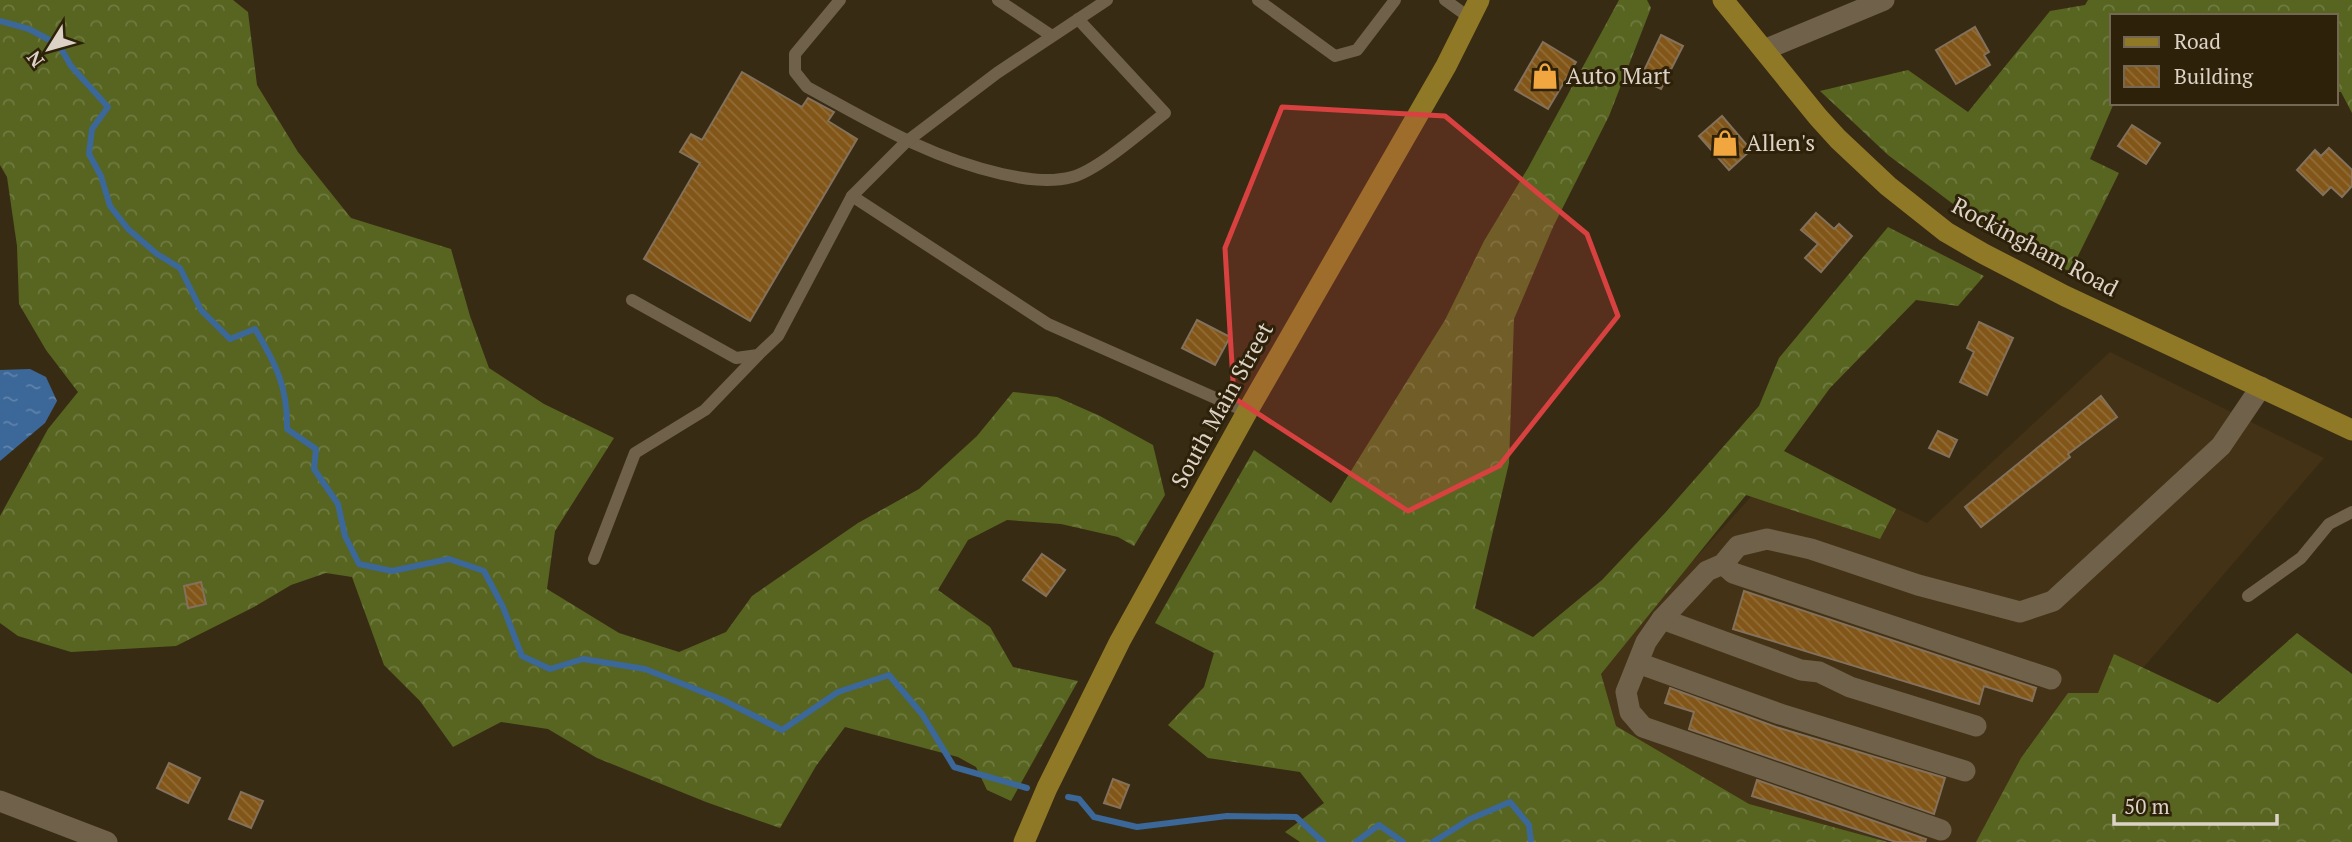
<svg xmlns="http://www.w3.org/2000/svg" width="2352" height="842" viewBox="0 0 2352 842" font-family="'PT Serif',serif">
  <style>
    .built { fill: #433215 }
    .forest { fill: url(#forest-crowns) }
    .water { fill: url(#water-ripples) }
    .lines { fill: none; stroke-linecap: round; stroke-linejoin: round }
    .stream { stroke: #3b6799; stroke-width: 6 }
    .building { fill: url(#building-back-hatch); stroke: #84715b; stroke-width: 2 }
    .service { stroke: #70614a; stroke-width: 12 }
    .minor { stroke: #70614a; stroke-width: 21 }
    .primary { stroke: #907926; stroke-width: 21 }
    .marked { fill: #d74240; fill-opacity: 0.2; stroke: #d74240; stroke-width: 5; stroke-linejoin: round }
    .labels { text-anchor: middle; stroke-width: 6; stroke-linejoin: round; paint-order: stroke }
    .poi-label { font-size: 23px; fill: #dcd3c6; stroke: #2e210a; text-anchor: start }
    .street-label { font-size: 23px; fill: #dcd3c6; stroke: #2e210a }
  </style>
  <defs>
    <pattern id="forest-crowns" width="20" height="18" patternUnits="userSpaceOnUse" patternTransform="scale(1.75)"><rect width="20" height="18" fill="#586521"/><path d="M2 6a3 3 0 1 1 6 0M12 15a3 3 0 1 1 6 0" fill="none" stroke="#6f7a40"/></pattern>
    <pattern id="water-ripples" width="26" height="14" patternUnits="userSpaceOnUse" patternTransform="scale(1.75)"><rect width="26" height="14" fill="#3b6799"/><path d="M2 4q2-2 4 0t4 0M15 11q2-2 4 0t4 0" fill="none" stroke="#6083aa"/></pattern>
    <pattern id="building-back-hatch" width="6" height="6" patternUnits="userSpaceOnUse" patternTransform="scale(1.75)"><rect width="6" height="6" fill="#815618"/><path d="M-1 5l2 2M0 0l6 6M5-1l2 2" fill="none" stroke="#926d38"/></pattern>
  </defs>
  <rect width="100%" height="100%" fill="#382b14"/>
  <!-- built -->
  <polygon class="built" points="2110,352 2324,458 1993,842 1619,842 1514,758 1787,457 1927,523"/>
  <!-- forest -->
  <g class="forest">
    <polygon points="0,0 233,0 248,12 257,85 298,152 351,218 451,249 470,316 489,368 544,404 614,438 555,531 547,589 619,633 679,652 726,632 752,596 858,523 919,489 977,436 1013,392 1057,397 1100,416 1153,445 1165,495 1134,546 1118,537 1061,524 1007,520 968,540 938,590 990,627 1013,667 1078,681 1011,801 987,790 976,767 958,757 845,727 816,766 780,828 706,802 597,758 548,729 501,722 453,747 420,701 384,665 352,577 326,573 291,585 254,607 176,646 71,652 18,636 0,623 0,516 48,429 78,392 46,350 19,304 17,246 7,177 0,165"/>
    <polygon points="1619,0 1647,0 1651,8 1609,116 1553,227 1514,319 1509,463 1475,608 1533,637 1602,580 1665,513 1759,406 1779,358 1888,227 1984,276 1958,306 1916,300 1830,388 1784,451 1896,509 1880,539 1746,495 1601,674 1616,726 1749,804 1888,842 1300,842 1285,832 1324,803 1300,772 1208,758 1168,725 1204,687 1214,653 1155,623 1254,450 1331,503 1445,320 1484,241 1528,168"/>
    <polygon points="2088,0 2352,0 2352,113 2341,92 2336,92 2336,16 2112,16 2114,103 2090,159 2119,173 2070,272 1977,222 1888,155 1820,91 1908,70 1968,112 2050,11 2085,5"/>
    <polygon points="2297,633 2352,674 2352,842 1976,842 2021,758 2068,693 2098,693 2114,654 2218,703"/>
  </g>
  <!-- water -->
  <polygon class="water" points="30,369 46,377 57,401 45,423 0,461 0,370"/>
  <g class="lines">
    <!-- stream -->
    <g class="stream">
      <path d="M0,21l29,8 30,16 12,21 37,41 -16,22 -3,25 12,22 9,30 18,23 29,25 23,14 21,42 29,29 25,-10c21,35 33,59 32,100l29,20 -2,20 24,35 7,32 14,28 33,7 57,-12 35,12 19,36 19,49 28,13 33,-10 62,10 78,31 59,30 56,-38 51,-17 33,39 32,53 73,21"/>
      <polyline points="1068,797 1079,799 1094,817 1137,827 1227,816 1296,817 1323,842"/>
      <polyline points="1356,842 1379,825 1403,842"/>
      <polyline points="1433,842 1470,819 1510,802 1529,825 1531,842"/>
    </g>
  </g>
  <!-- building -->
  <g class="building">
    <polygon points="1975,27 1989,52 1984,55 1990,65 1956,84 1936,50"/>
    <polygon points="1661,35 1683,46 1661,89 1640,79"/>
    <polygon points="1543,42 1576,62 1548,109 1515,90"/>
    <polygon points="742,72 802,107 808,98 834,112 828,121 857,139 750,321 644,259 700,163 680,152 691,134 702,140"/>
    <polygon points="1722,116 1751,150 1729,170 1699,136"/>
    <polygon points="2132,125 2160,143 2146,164 2118,146"/>
    <polygon points="2329,148 2352,170 2352,186 2342,197 2331,187 2323,195 2297,170 2315,150 2321,156"/>
    <polygon points="1816,213 1834,229 1839,224 1852,236 1821,272 1805,258 1818,244 1801,230"/>
    <polygon points="1197,320 1230,337 1215,365 1182,348"/>
    <polygon points="1979,322 2013,338 1987,395 1960,382 1974,352 1967,348"/>
    <polygon points="2101,396 2117,417 2068,454 2070,457 1981,527 1965,507"/>
    <polygon points="1938,431 1957,440 1949,457 1929,448"/>
    <polygon points="1042,554 1065,570 1046,596 1023,580"/>
    <polygon points="201,582 206,604 188,608 184,586"/>
    <polygon points="1744,591 2036,688 2032,701 1984,686 1979,704 1733,629"/>
    <polygon points="1670,688 1776,727 1945,778 1934,814 1689,729 1694,712 1665,703"/>
    <polygon points="169,763 200,778 188,803 157,788"/>
    <polygon points="1113,779 1129,785 1120,808 1104,803"/>
    <polygon points="1757,780 1926,839 1925,842 1896,842 1752,796"/>
    <polygon points="241,792 263,801 251,828 229,819"/>
  </g>
  <g class="lines">
    <!-- service -->
    <g class="service">
      <path d="M840,0l-45,54v18l12,15c66,36 121,70 195,87 23,5 47,9 70,3 26,-7 70,-46 93,-64l-87,-94"/>
      <polyline points="998,0 1052,36"/>
      <polyline points="1258,0 1335,56 1357,50 1395,0"/>
      <polyline points="1445,0 1470,18"/>
      <polyline points="852,196 1048,324 1247,412"/>
      <polyline points="632,300 736,358 758,355 778,336 852,196 906,142 997,73 1107,0"/>
      <polyline points="594,559 635,453 705,410 758,355"/>
      <polyline points="2248,596 2301,558 2329,524 2352,512"/>
    </g>
    <!-- minor -->
    <g class="minor">
      <polyline points="1764,50 1884,0"/>
      <polyline points="1723,564 1733,573 2051,679"/>
      <polyline points="1662,619 1801,670 1819,672 1850,687 1976,726"/>
      <polyline points="1638,663 1780,714 1965,771"/>
      <polyline points="0,801 107,842"/>
      <polyline points="1941,830 1643,727 1630,712 1626,692 1646,642 1662,619 1707,571 1723,564 1738,546 1767,539 1811,549 1918,585 2020,612 2053,601 2221,446 2261,387"/>
    </g>
    <!-- primary -->
    <g class="primary">
      <polyline points="1723,0 1818,117 1838,139 1888,186 1946,232 1984,254 2065,296 2352,430"/>
      <polyline points="1024,842 1047,788 1120,641 1247,412 1446,66 1479,0"/>
    </g>
  </g>
  <!-- marked area -->
  <path class="marked" d="M1282,107l163,9 142,118 31,82 -119,150 -91,45 -174,-113 -9,-150z"/>
  <!-- icons -->
  <defs>
    <symbol id="shop-bare" viewBox="-9 -9 18 18"><path d="M-5-2.5h2.3a2.7 3.5 0 0 1 5.4 0H5L5.5 6h-11ZM-1.5-2.5h3a1.5 2.3 0 0 0-3 0Z" fill="#f1a63f" stroke="#2e210a" stroke-width="2.5" paint-order="stroke"/></symbol>
  </defs>
  <g fill-rule="evenodd">
    <use href="#shop-bare" x="1526" y="57" width="38" height="38"/>
    <use href="#shop-bare" x="1706" y="124" width="38" height="38"/>
  </g>
  <g class="labels">
    <!-- poi labels -->
    <g class="poi-label">
      <text x="1566" y="84">Auto Mart</text>
      <text x="1746" y="151">Allen's</text>
    </g>
    <!-- street labels -->
    <g class="street-label">
      <text transform="translate(2035 247) rotate(28)" y="8">Rockingham Road</text>
      <text transform="translate(1222 405) rotate(-61)" y="8">South Main Street</text>
    </g>
  </g>
  <!-- legend -->
  <rect x="2110" y="14" width="228" height="91" fill="#2e210a" stroke="#746855" stroke-width="2"/>
  <rect x="2124" y="37" width="35" height="10" fill="#907926" stroke="#746855" stroke-width="2"/>
  <text x="2174" y="49" font-size="21" fill="#dcd3c6">Road</text>
  <rect x="2124" y="66" width="35" height="21" fill="url(#building-back-hatch)" stroke="#746855" stroke-width="2"/>
  <text x="2174" y="84" font-size="21" fill="#dcd3c6">Building</text>
  <!-- north arrow -->
  <g transform="translate(49 49) rotate(233)" stroke="#2e210a" stroke-width="5" paint-order="stroke">
  <path d="M0-5L12 26L0 18L-12 26Z" fill="#dcd3c6"/>
  <text y="-10" font-size="19" font-weight="bold" text-anchor="middle" fill="#dcd3c6">N</text>
  </g>
  <!-- scale -->
  <path d="M2114 814v10h163v-10" fill="none" stroke="#dcd3c6" stroke-width="3.5"/>
  <text x="2124" y="814" font-size="21" fill="#dcd3c6" stroke="#2e210a" stroke-width="5" paint-order="stroke">50 m</text>
</svg>
